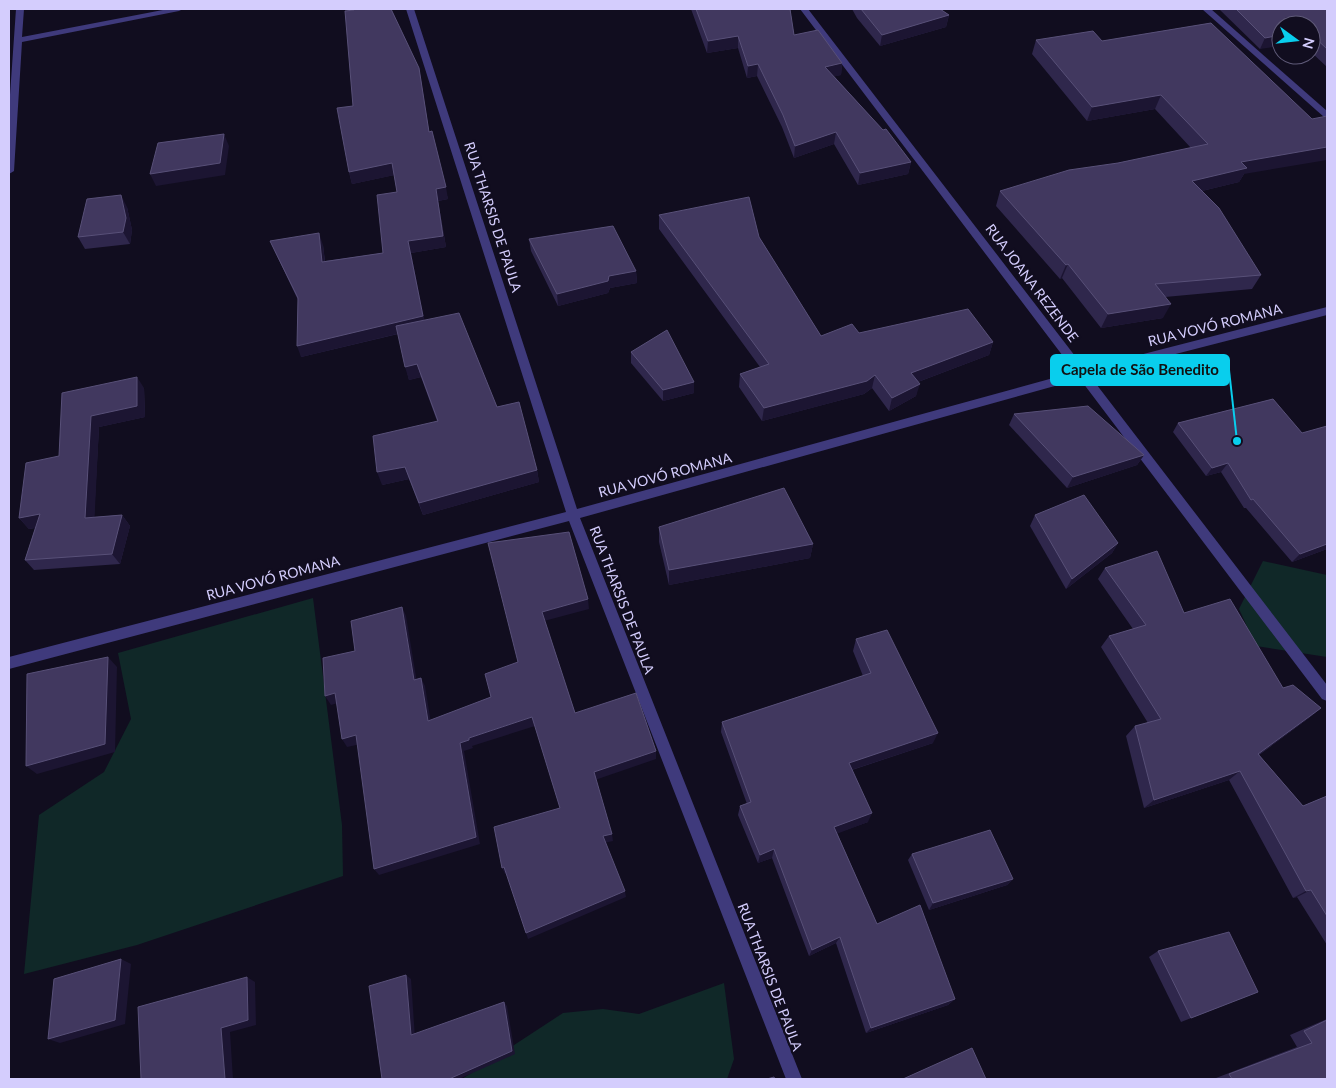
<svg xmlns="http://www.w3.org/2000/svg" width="1336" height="1088" viewBox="0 0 1336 1088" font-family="Lato,sans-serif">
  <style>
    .green { fill: #102828 }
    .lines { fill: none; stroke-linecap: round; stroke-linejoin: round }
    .minor { fill: #3f3a7c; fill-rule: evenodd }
    .wall { fill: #2f274c }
    .shaded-wall { fill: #1c1532 }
    .building { fill: #41385f; stroke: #585078 }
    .labels { text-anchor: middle; stroke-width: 4.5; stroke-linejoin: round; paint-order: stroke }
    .street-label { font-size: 14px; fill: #d4cdfd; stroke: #110d1f }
    .leader { fill: none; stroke: #09ceed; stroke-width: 2 }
    .callout-dot { fill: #09ceed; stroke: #110d1f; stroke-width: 2 }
    .callout { fill: #09ceed; stroke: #09ceed; stroke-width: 2 }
    .callout-label { font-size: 15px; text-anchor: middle; font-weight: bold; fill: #111 }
  </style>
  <rect width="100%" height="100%" fill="#110d1f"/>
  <!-- green -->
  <g class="green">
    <polygon points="1263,561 1327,575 1327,657 1256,646 1239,609"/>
    <polygon points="313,598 342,825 343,876 137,945 24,974 39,815 104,772 131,719 118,653"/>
    <polygon points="724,983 734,1059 727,1079 462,1079 563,1013 603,1009 639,1014"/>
  </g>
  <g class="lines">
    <!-- minor -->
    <g class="minor">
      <polygon points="16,9 24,9 22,37 168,9 183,9 179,11 22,42 14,171 9,174 9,109"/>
      <polygon points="406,9 414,9 577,509 1075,372 800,9 808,9 1085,369 1327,307 1327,315 1090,376 1327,685 1327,701 1322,699 1080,379 580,518 802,1079 786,1079 569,521 9,669 9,657 566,512"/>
      <polygon points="1202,9 1211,9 1327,111 1327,118 1324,117"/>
    </g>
  </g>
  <!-- wall -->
  <g class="wall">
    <polygon points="691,9 790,9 794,35 842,63 841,75 834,76 911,162 908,174 858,185 834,144 794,158 782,127 757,76 747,78 738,48 707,53"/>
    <polygon points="852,9 940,9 949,15 946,27 880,46 857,18"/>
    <polygon points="1219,9 1327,9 1327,67 1311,52 1311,25 1260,49"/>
    <polygon points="1211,23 1244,174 1239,182 1202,191 1261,275 1252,289 1165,297 1163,318 1101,328 1062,278 1060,279 996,206 1000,191 1118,163 1191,148 1155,109 1087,121 1032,54 1036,40 1102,41"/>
    <polygon points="419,68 429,132 448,199 438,201 446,247 411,253 424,320 497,407 537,470 539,482 423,515 409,479 382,485 437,421 421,377 409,380 398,334 301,357 298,300 275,252 270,241 323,245 325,261 383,253 397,192 394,175 352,184 349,172 353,106"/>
    <polygon points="127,207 132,230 130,244 85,249 78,237"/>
    <polygon points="659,215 759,237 821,336 859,333 993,342 989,355 918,382 916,396 889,411 872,388 864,394 762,421 739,387 740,374 760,367 659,229"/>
    <polygon points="529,239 636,271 637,283 610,288 608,293 558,306 531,251"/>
    <polygon points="631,352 694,382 694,393 663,401 631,363"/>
    <polygon points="144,388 145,417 99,427 94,517 122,515 130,526 120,564 34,570 25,560 35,528 29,529 19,518 59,456"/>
    <polygon points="1273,399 1327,549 1292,562 1246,508 1244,508 1221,472 1206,476 1173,432 1178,423"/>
    <polygon points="1014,414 1144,455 1137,465 1067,488 1009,425"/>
    <polygon points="1035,515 1118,543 1112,553 1066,589 1030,526"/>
    <polygon points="659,527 813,544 810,558 669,585 659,542"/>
    <polygon points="1105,568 1184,613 1283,688 1321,708 1309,718 1259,755 1303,806 1327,796 1327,945 1297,897 1293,898 1229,780 1144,808 1126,736 1135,726 1148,723 1101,647 1109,636 1133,629 1098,579"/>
    <polygon points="856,639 933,743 852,770 868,822 837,833 877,924 955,999 948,1005 866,1033 836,943 809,956 772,858 758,863 738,815 740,806 747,804 721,732 722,722 863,676 853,651"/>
    <polygon points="912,854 1013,879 1007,885 929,910 908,860"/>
    <polygon points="1158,951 1258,992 1181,1022 1149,957"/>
    <polygon points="1327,1019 1327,1079 1217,1079 1216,1078 1297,1047 1290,1035"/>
  </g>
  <!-- shaded-wall -->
  <g class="shaded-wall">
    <polygon points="949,15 946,27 880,46 882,35"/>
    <polygon points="1281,35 1281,46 1260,49 1265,38"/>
    <polygon points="738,36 738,48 707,53 708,41"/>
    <polygon points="842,63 841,75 824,79 825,67"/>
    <polygon points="758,64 757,76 747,78 748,66"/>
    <polygon points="419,68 421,79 431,143 429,132"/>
    <polygon points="1161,95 1155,109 1087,121 1092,107"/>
    <polygon points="836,132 834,144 794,158 795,146"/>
    <polygon points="224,134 229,146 225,175 156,186 150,174"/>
    <polygon points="1327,147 1327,160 1244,174 1239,182 1185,195 1192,181 1241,162"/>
    <polygon points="911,162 908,174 858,185 860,173"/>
    <polygon points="392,163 395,175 352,184 349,172"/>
    <polygon points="446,187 448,199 438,201 446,247 411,253 426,327 301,357 297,346 408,241 436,189"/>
    <polygon points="121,195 127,207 132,230 130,244 123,232"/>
    <polygon points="319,233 323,245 326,273 322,262"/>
    <polygon points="1068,264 1062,278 1060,279 1066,265"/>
    <polygon points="636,271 637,283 610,288 608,293 558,306 557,294 609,276"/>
    <polygon points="1171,304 1163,318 1101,328 1108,314"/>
    <polygon points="993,342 989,355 907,386 911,373"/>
    <polygon points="417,364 421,377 409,380 405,367"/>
    <polygon points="875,375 872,388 864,394 762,421 764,408"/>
    <polygon points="137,377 144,388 145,417 99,427 94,528 85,518 91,416"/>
    <polygon points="694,382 694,393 663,401 663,390"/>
    <polygon points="920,384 916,396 889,411 892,398"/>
    <polygon points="1144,455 1137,465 1067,488 1073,477"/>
    <polygon points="1228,463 1221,472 1206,476 1212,468"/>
    <polygon points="405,467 409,479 382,485 377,472"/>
    <polygon points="537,470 539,482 423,515 419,503"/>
    <polygon points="40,514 49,525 29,529 19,518"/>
    <polygon points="122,515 130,526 120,564 112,554"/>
    <polygon points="1118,543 1112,553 1066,589 1072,579"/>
    <polygon points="813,544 810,558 669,585 669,570"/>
    <polygon points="1327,544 1327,549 1292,562 1300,554"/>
    <polygon points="588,599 589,609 544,621 542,612"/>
    <polygon points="402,607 406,616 418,689 414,680"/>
    <polygon points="108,657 117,667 115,752 37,774 26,766"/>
    <polygon points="421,678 425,686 432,729 428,721"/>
    <polygon points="335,693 341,702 331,705 325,696"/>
    <polygon points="1321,708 1309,718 1247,763 1258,754"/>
    <polygon points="532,717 535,726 472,746 473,748 464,751 480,844 379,875 374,869 460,743 469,738"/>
    <polygon points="938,733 933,743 845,772 849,763"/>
    <polygon points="356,735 361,744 347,747 342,739"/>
    <polygon points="656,751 656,759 595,780 594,772"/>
    <polygon points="1240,771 1229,780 1144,808 1154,800"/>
    <polygon points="872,813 868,822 831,836 834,827"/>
    <polygon points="612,834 613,841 604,843 603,836"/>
    <polygon points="774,849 772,858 758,863 760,855"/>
    <polygon points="504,867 507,873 505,874 502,868"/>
    <polygon points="1013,879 1007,885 929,910 933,903"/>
    <polygon points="1311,890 1297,897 1293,898 1306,891"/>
    <polygon points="625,891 626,897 528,939 526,933"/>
    <polygon points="840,937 836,943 809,956 812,950"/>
    <polygon points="121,959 131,964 125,1024 60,1043 48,1039"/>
    <polygon points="406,975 411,979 415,1038 411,1035"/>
    <polygon points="247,977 255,982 256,1025 230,1032 233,1079 225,1079 221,1028"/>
    <polygon points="955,999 948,1005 866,1033 871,1028"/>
    <polygon points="504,1002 507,1006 515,1054 459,1079 449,1079"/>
  </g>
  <!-- building -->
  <g class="building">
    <polygon points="354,9 391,9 419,68 429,132 432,131 446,187 436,189 443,236 408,241 423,316 297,346 298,298 270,241 319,233 322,262 383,253 377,195 397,192 392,163 349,172 337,108 353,106 345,11 354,10"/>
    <polygon points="696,9 790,9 794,35 818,30 842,63 825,67 883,130 886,129 911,162 860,173 836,132 795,146 783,115 758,64 748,66 738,36 708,41"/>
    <polygon points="861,9 940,9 949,15 882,35"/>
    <polygon points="1236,9 1327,9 1327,49 1311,34 1311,25 1281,25 1281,35 1265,38"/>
    <polygon points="1211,23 1312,119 1327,116 1327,147 1241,162 1247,168 1192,181 1219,208 1261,275 1155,284 1171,304 1108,314 1068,264 1066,265 1000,191 1069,170 1118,163 1208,144 1161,95 1092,107 1036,40 1093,31 1102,41"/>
    <polygon points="224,134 220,163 150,174 158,143"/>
    <polygon points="121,195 126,218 123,232 78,237 87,199"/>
    <polygon points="749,197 759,237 821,336 852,324 859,333 968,309 993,342 911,373 920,384 892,398 875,375 867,381 764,408 740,374 769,364 659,215"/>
    <polygon points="613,226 636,271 609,276 608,281 557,294 529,239"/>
    <polygon points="459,313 497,407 519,402 537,470 419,503 405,467 377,472 373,436 438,421 417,364 405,367 396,326"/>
    <polygon points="667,330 694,382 663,390 631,352"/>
    <polygon points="137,377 137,406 91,416 85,518 122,515 112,554 25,560 40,514 19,518 26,463 59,456 62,393"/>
    <polygon points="1273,399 1302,433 1327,426 1327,544 1300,554 1253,499 1251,500 1228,463 1212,468 1178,423"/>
    <polygon points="1088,406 1144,455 1073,477 1014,414"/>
    <polygon points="784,488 813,544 669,570 659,527"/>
    <polygon points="1084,495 1118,543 1072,579 1035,515"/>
    <polygon points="569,532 588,599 542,612 575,713 636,693 656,751 594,772 612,834 603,836 625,891 526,933 504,867 502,868 494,827 560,808 532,717 469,738 469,740 460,743 476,837 374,869 356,735 342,739 335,693 325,696 323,658 355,651 351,621 402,607 414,680 421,678 428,721 491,697 485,674 518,662 488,543"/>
    <polygon points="1157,551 1184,613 1230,599 1283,688 1293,685 1321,708 1258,754 1303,806 1327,796 1327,916 1311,890 1306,891 1240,771 1154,800 1135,726 1161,719 1109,636 1146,625 1105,568"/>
    <polygon points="887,630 938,733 849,763 872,813 834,827 877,924 920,905 955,999 871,1028 840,937 812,950 774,849 760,855 740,806 751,802 722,722 871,673 856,639"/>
    <polygon points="108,657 105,744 26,766 27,674"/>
    <polygon points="990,830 1013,879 933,903 912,854"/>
    <polygon points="1229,932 1258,992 1191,1018 1158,951"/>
    <polygon points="121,959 115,1020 48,1039 54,979"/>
    <polygon points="406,975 411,1035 504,1002 512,1051 449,1079 382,1079 369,986"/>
    <polygon points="247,977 248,1020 221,1028 225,1079 141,1079 138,1007"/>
    <polygon points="1327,1020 1327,1079 1232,1079 1229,1074 1312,1043 1304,1031"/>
    <polygon points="972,1048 986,1079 903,1079"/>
    <polygon points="774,1077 775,1079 767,1079"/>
  </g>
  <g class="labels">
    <!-- street labels -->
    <g class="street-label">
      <text transform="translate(493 217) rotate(72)" y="5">RUA THARSIS DE PAULA</text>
      <text transform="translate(1032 283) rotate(53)" y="5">RUA JOANA REZENDE</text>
      <text transform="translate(1215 325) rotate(-14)" y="5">RUA VOVÓ ROMANA</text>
      <text transform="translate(665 475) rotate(-15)" y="5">RUA VOVÓ ROMANA</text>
      <text transform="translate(273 578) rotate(-15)" y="5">RUA VOVÓ ROMANA</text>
      <text transform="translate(622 600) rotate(69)" y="5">RUA THARSIS DE PAULA</text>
      <text transform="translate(770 977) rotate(69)" y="5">RUA THARSIS DE PAULA</text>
    </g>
  </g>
  <!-- callouts -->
  <path class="leader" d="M1237 441L1229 370"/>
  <circle class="callout-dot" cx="1237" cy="441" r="5"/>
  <rect class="callout" x="1051" y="355" width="178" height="30" rx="5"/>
  <g class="callout-label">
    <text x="1140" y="375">Capela de São Benedito</text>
  </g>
  <!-- border -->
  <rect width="1336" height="1088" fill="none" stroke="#d4cdfd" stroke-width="20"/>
  <!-- north arrow -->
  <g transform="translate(1296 40) rotate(105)"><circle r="24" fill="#110d1f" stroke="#5f5a78"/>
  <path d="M0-4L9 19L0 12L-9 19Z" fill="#09ceed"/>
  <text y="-8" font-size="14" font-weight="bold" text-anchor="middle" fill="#d4cdfd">N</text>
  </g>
</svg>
